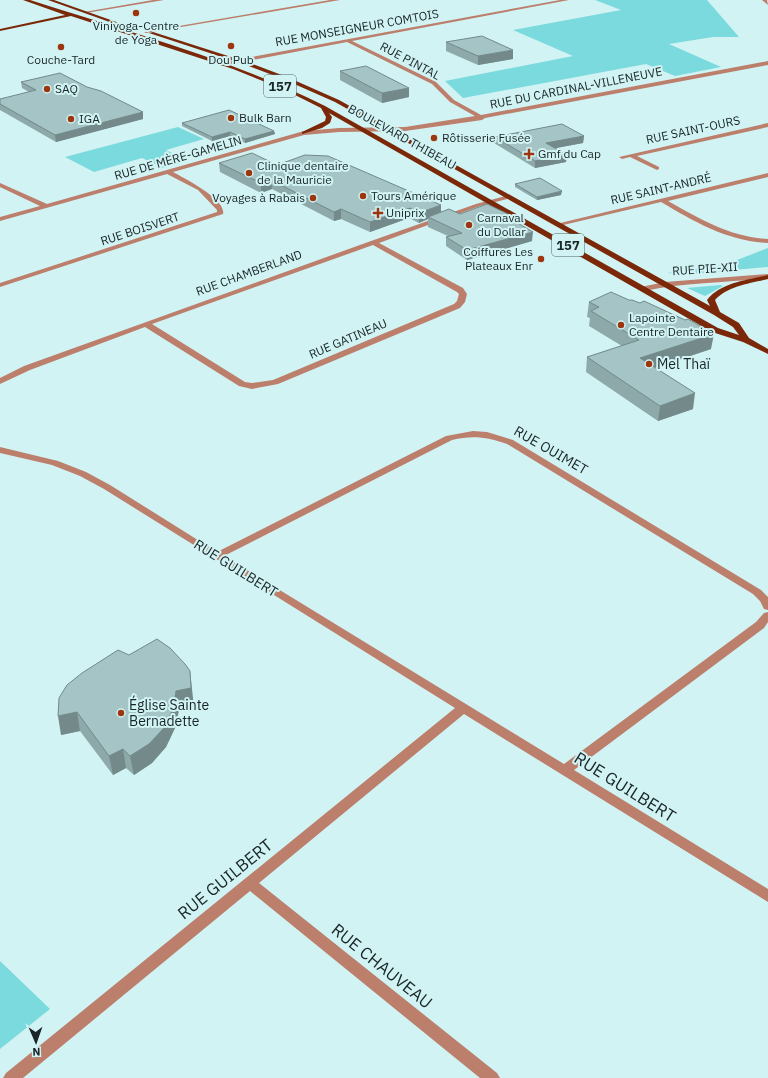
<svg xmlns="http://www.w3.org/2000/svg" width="768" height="1078" viewBox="0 0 768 1078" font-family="'IBM Plex Sans',sans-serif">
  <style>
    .green { fill: #7bdadd }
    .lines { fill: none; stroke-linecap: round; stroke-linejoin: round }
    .minor { fill: #bb7f6c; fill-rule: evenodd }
    .major { fill: #7a2808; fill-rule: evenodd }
    .wall { fill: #8da9a9 }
    .shaded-wall { fill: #73898a }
    .building { fill: #a4c4c5; stroke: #73898a }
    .poi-dot { fill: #9c360e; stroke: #d2f3f4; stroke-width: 1.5 }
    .labels { text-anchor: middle; stroke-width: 4; stroke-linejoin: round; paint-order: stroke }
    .far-poi-label { font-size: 12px; fill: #192526; stroke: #d2f3f4; text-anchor: start }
    .far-street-label { font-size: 12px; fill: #192526; stroke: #d2f3f4 }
    .shield { fill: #d2f3f4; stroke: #506364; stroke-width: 1 }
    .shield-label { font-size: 13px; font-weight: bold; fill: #192526 }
    .poi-label { font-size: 14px; fill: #192526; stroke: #d2f3f4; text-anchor: start }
    .street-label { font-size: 14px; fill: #192526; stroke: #d2f3f4 }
    .near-street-label { font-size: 17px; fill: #192526; stroke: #d2f3f4 }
  </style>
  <rect width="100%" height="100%" fill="#d2f3f4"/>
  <!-- green -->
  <g class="green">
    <polygon points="595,0 707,0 739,37 713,37 669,44 721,67 675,76 646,64 463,98 445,81 573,56 513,30 621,10"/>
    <polygon points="178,127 204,139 166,150 187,161 163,168 142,158 94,172 65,157"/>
    <polygon points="768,248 768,267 690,274 667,273 724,265"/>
    <polygon points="720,285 723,286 705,296 687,288"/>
    <polygon points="0,961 50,1009 0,1049"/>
  </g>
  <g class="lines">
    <!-- minor -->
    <g class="minor">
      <polygon points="153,0 164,0 86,13 84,12"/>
      <polygon points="330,0 340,0 146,33 144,32"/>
      <path d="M560,0h9l-217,41 84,41 18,18 27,15 287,-54v4l-283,53 -3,2 -77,11 -66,1 -35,3 -131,37c11,6 54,28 50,42l-223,73v-4l217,-71v-2l-19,-20 -31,-16 -167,47v-4l40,-11 -40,-19v-4l47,21 257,-73 35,-3 66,-1 70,-11 -25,-14 -18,-18 -85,-42 -126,24 -2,-1v-2z"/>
      <polygon points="762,0 767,0 768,5"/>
      <polygon points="768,123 768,127 637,156 659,167 659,169 657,170 630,157 622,159 619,157"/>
      <path d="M768,173v4l-100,24c32,18 62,36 100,38v4c-41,-2 -73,-21 -107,-41l-102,24 -3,-2z"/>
      <path d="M509,195l2,1v2l-31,8 -101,37 84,45 4,6 -2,8 -5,6 -182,76 -26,5 -13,-3 -94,-59 -115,43 -30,14v-6l24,-12 347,-125 105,-37zM373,245l84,47 2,2 -2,7 -3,3 -181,76 -21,3 -7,-1 -93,-58z"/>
      <path d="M768,274v4c-41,5 -84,4 -124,13l-4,-2 1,-2 24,-5z"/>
      <path d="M473,431l14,1 26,8 248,150 7,7v13l-4,-1 -4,-8 -7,-7 -246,-150c-19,-7 -35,-9 -55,-4l-228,116 340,208 192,-142 8,-9 4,-1v10l-4,6 -190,142 194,119v13l-304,-188 -205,169 238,190 3,5h-20l-230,-187 -227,187h-20l3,-5 449,-365 -351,-219 -24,-13 -28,-11 -52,-12v-6l58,14 28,11 24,13 107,67 229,-116z"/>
    </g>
    <!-- major -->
    <g class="major">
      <path d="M23,0h7c99,32 201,59 295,106l393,222 21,7 -6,-8 -19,-12 -379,-213 -52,-23 -37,-14 -97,-32 4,-1 97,31 37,14 52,23 371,206 -3,-6c14,-18 41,-20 61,-25v4c-17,4 -41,7 -53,21l5,12 19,11 10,15 19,11v5l-25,-12 -31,-10 -383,-219 3,4 -2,6 -8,5 -20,6v-2l23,-11 1,-4 -5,-9 -36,-18 -52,-21 -162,-53 -71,15v-2l65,-14z"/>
      <polygon points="48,0 54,0 122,24 118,25"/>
    </g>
  </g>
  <!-- wall -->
  <g class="wall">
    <polygon points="446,42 513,59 478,65 446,51"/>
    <polygon points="340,71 409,97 382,103 340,80"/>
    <polygon points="21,82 87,87 143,112 143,119 56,142 0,110 0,99 29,92 22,88"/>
    <polygon points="182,123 274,131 275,134 245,143 230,136 212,141 182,126"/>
    <polygon points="584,136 583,143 555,148 567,155 566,162 535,168 494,143 495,137"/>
    <polygon points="219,163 277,165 441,213 508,217 532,241 467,260 446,246 446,237 448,236 428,227 428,219 419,223 409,218 370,232 341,219 334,221 272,189 261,193 220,172"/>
    <polygon points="515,184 561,195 537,200 515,187"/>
    <polygon points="589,302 711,349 655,368 693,409 658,421 586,372 587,357 622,346 589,326 590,318 587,317"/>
    <polygon points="118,650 194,707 179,710 175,728 166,747 152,763 134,775 126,768 113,775 80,731 61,735"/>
  </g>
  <!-- shaded-wall -->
  <g class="shaded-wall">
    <polygon points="513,50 513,59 478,65 478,56"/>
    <polygon points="409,88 409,97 382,103 382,93"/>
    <polygon points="143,112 143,119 56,142 55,135"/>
    <polygon points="274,131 275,134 245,143 245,139"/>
    <polygon points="230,132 230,136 212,141 212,137"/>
    <polygon points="584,136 583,143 546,150 546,143"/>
    <polygon points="567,155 566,162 535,168 535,161"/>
    <polygon points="271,180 272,189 261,193 261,183"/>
    <polygon points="562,191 561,195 537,200 537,197"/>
    <polygon points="441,205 441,215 428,217 428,219 419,223 419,213"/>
    <polygon points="410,208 409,218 370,232 370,222"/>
    <polygon points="341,209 341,219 334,221 334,212"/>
    <polygon points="508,214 508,223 504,215"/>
    <polygon points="533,232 532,241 467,260 467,250"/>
    <polygon points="714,334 711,349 638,373 640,358"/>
    <polygon points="695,393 693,409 658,421 660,406"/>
    <polygon points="190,671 194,707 179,710 175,728 166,747 152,763 134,775 130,756"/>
    <polygon points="77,712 80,731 61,735 58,716"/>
    <polygon points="123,749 126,768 113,775 109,756"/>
  </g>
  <!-- building -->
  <g class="building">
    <polygon points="482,36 513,50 478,56 446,42"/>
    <polygon points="366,66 409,88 382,93 340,71"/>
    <polygon points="60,73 87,87 101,91 143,112 55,135 0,104 0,99 36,90 21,82"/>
    <polygon points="229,110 274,131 245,139 230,132 212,137 182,123"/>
    <polygon points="562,124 584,136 546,143 567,155 535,161 495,137"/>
    <polygon points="252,153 277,165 305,155 328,156 441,205 419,213 410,208 370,222 341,209 334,212 271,180 261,183 219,163"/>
    <polygon points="540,178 562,191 537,197 515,184"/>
    <polygon points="487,204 508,214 504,215 533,232 467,250 446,237 462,233 428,217 449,209 460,214"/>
    <polygon points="611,292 629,300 632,300 640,303 644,301 685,320 688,319 714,334 640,358 695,393 660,406 587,357 639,340 591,311 599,307 589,302"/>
    <polygon points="157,639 170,648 185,664 190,671 191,688 176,691 173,709 164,728 149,744 130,756 123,749 109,756 77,712 58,716 59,698 67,685 82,673 118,650 129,655"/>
  </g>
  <!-- markers -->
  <g class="poi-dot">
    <circle cx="136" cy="13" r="4"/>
    <circle cx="231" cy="46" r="4"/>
    <circle cx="61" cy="47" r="4"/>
    <circle cx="47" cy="89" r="4"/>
    <circle cx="231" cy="118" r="4"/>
    <circle cx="71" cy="119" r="4"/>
    <circle cx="434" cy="138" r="4"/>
    <path d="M527 148h4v4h4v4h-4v4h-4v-4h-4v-4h4z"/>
    <circle cx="249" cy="173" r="4"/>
    <circle cx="363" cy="196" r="4"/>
    <circle cx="313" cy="198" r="4"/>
    <path d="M376 207h4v4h4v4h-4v4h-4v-4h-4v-4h4z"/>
    <circle cx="469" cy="225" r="4"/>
    <circle cx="541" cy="259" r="4"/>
    <circle cx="621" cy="325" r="4"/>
    <circle cx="649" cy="364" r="4"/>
    <circle cx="121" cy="713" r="4"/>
  </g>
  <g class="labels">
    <!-- far-poi labels -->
    <g class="far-poi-label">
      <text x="136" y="30" text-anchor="middle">Viniyoga-Centre<tspan x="136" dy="14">de Yoga</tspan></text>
      <text x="61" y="64" text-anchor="middle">Couche-Tard</text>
      <text x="231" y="64" text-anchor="middle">Dou Pub</text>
      <text x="55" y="93">SAQ</text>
      <text x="239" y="122">Bulk Barn</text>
      <text x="79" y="123">IGA</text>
      <text x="442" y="142">Rôtisserie Fusée</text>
      <text x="538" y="158">Gmf du Cap</text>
      <text x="257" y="170">Clinique dentaire<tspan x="257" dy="14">de la Mauricie</tspan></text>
      <text x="371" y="200">Tours Amérique</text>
      <text x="305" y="202" text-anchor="end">Voyages à Rabais</text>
      <text x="386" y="217">Uniprix</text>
      <text x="477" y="222">Carnaval<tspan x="477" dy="14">du Dollar</tspan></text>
      <text x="533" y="256" text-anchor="end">Coiffures Les<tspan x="533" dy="14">Plateaux Enr</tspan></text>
      <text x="629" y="322">Lapointe<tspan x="629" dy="14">Centre Dentaire</tspan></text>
    </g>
    <!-- far-street labels -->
    <g class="far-street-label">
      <text transform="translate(357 28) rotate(-10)" y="4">RUE MONSEIGNEUR COMTOIS</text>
      <text transform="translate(410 61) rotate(28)" y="4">RUE PINTAL</text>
      <text transform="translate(576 88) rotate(-11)" y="4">RUE DU CARDINAL-VILLENEUVE</text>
      <text transform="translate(693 130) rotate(-12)" y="4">RUE SAINT-OURS</text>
      <text transform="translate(402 137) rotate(29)" y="4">BOULEVARD THIBEAU</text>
      <text transform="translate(178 158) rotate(-16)" y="4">RUE DE MÈRE-GAMELIN</text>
      <text transform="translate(661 189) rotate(-13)" y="4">RUE SAINT-ANDRÉ</text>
      <text transform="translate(140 229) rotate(-18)" y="4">RUE BOISVERT</text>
      <text transform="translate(705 269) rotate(-4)" y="4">RUE PIE-XII</text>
      <text transform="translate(249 273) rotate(-20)" y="4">RUE CHAMBERLAND</text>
      <text transform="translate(348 339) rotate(-23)" y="4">RUE GATINEAU</text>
    </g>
    <!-- shield labels -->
    <g class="shield">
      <rect x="264" y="75" width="32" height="22" rx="3"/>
      <rect x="552" y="234" width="32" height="22" rx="3"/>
    </g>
    <g class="shield-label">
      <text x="280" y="91">157</text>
      <text x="568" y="250">157</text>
    </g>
    <!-- poi labels -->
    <g class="poi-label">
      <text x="657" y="369">Mel Thaï</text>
      <text x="129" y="710">Église Sainte<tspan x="129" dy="16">Bernadette</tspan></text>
    </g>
    <!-- street labels -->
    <g class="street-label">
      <text transform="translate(551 450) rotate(30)" y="5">RUE OUIMET</text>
      <text transform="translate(236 568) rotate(32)" y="5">RUE GUILBERT</text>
    </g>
    <!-- near-street labels -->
    <g class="near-street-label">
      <text transform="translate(625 787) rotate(32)" y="6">RUE GUILBERT</text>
      <text transform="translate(225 879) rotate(-39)" y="6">RUE GUILBERT</text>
      <text transform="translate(382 966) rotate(39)" y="6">RUE CHAUVEAU</text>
    </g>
  </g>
  <!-- north arrow -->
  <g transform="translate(36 1042) rotate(178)" stroke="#d2f3f4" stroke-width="3" paint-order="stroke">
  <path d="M0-3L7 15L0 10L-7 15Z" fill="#192526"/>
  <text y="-6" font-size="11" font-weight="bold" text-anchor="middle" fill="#192526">N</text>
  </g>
</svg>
